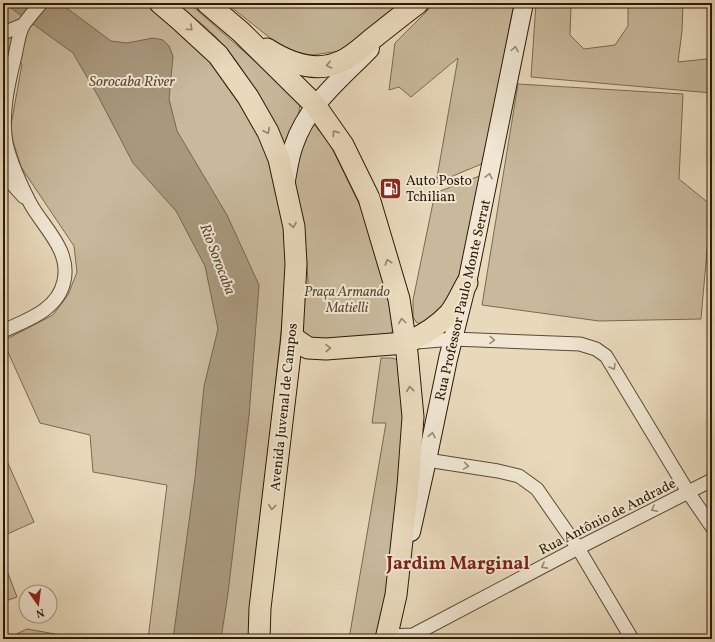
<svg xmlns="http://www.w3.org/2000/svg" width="715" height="642" viewBox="0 0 715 642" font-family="Vollkorn,serif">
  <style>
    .green { fill: #c8b99c; stroke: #7a6a50 }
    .water { fill: #a8987d; stroke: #76664d }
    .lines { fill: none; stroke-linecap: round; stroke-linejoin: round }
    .minor-casing { stroke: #5b4a32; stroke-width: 15 }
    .secondary-casing { stroke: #2c1a04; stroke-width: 20 }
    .trunk-casing { stroke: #2c1a04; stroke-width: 23 }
    .minor { stroke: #f0e6d3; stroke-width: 13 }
    .secondary { stroke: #f0e6d3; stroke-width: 18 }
    .trunk { stroke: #e8d9bb; stroke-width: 21 }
    .oneway { stroke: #938369 }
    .oneway2 { stroke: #988a76 }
    .labels { text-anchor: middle; stroke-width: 4; stroke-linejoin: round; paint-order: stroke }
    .poi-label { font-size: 14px; fill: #2c1a04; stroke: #f0e6d3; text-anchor: start }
    .park-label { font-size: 14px; font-style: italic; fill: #5b4a32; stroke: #f0e6d3 }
    .street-label { font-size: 14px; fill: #2c1a04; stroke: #f0e6d3 }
    .water-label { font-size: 15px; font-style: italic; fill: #5e4c34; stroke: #f0e6d3 }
    .district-label { font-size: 18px; font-weight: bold; fill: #7a1f14; stroke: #f0e6d3 }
  </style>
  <rect width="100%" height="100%" fill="#e8d9bb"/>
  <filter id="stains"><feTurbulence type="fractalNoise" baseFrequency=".005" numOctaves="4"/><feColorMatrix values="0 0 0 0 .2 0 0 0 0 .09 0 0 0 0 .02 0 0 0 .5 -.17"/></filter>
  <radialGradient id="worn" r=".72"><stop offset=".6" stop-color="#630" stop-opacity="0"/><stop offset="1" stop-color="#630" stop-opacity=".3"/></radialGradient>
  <!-- green -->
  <g class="green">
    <polygon points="3,3 145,3 185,37 216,65 262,134 283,216 286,250 285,294 268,455 257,542 249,639 148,639 167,485 93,472 90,435 40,423 3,341 53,315 68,295 77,272 74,246 21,167 12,138 11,125 22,64 3,45"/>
    <path d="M176,3h13l110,97c4,13 -9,34 -15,46 -19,-38 -38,-78 -68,-109 -12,-12 -27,-23 -40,-34z"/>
    <polygon points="226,3 401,3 357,43 339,51 307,56 284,49"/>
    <polygon points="435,3 514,3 484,163 436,183 458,58 411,97 399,87 389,90 395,43"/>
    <polygon points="536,3 555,3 571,6 570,35 584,49 615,45 628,26 628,3 683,3 682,31 678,62 706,59 712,60 712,93 531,77"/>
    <polygon points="518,84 683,94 679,179 711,205 701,319 599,321 482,305"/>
    <polygon points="313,123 330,144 368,222 390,302 393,329 391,334 347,340 309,339 303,330 302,317 308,282 306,250 294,185 298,154"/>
    <polygon points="482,175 461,277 455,294 433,317 421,324 416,322 413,317 413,300 435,193"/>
    <polygon points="381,358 392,358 398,360 406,401 398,496 386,601 379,639 349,639 386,423 372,423"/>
    <polygon points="3,452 34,522 3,536"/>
    <polygon points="3,560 17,597 3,602"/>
    <polygon points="27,629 83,639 6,639"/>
  </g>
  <!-- water -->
  <polygon class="water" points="4,3 60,3 111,41 127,43 153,38 163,40 169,46 173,56 169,99 177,131 227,215 259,285 249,416 228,593 221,639 173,639 195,478 204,386 218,329 205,266 176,211 133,163 98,96 73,53"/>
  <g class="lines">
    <defs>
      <g id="minor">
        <polyline points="3,33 23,25"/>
        <polyline points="3,174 24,197"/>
        <path d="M3,331c24,-11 55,-21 61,-50 7,-31 -21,-54 -34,-78 -8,-15 -21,-44 -24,-60 -5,-28 2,-59 9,-87 2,-9 4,-25 9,-32 5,-7 11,-14 17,-21"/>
        <polyline points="417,342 453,339 580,344 596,349 606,356 688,492 712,527"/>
        <polyline points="427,460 498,471 519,476 537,489 578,548 632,639"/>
        <polyline points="387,636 413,635 578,548 712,480"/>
      </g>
      <g id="secondary">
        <path d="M285,185c3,-13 4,-27 9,-40 13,-40 48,-67 76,-96"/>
        <polyline points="411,532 427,460 448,359 467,283 524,3"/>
      </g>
      <g id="trunk">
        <polyline points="160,3 180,20 218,55 248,97 268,132 279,159 294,227 296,264 292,337 260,608 259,639"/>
        <polyline points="207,3 241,32 315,105 343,145 369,198 399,299 407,353 413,417 408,486 396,595 386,639"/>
        <path d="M267,49c22,14 49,25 75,12 11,-5 20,-14 30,-22 15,-12 30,-24 46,-36"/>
        <path d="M292,337l16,11 18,1 80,-6c16,-7 32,-17 44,-30 7,-9 12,-21 17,-30"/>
      </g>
    </defs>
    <!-- minor casing -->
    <use href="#minor" class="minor-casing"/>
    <!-- secondary casing -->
    <use href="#secondary" class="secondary-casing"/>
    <!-- trunk casing -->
    <use href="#trunk" class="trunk-casing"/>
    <!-- minor -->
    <use href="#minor" class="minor"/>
    <!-- secondary -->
    <use href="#secondary" class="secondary"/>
    <!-- trunk -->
    <use href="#trunk" class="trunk"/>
  </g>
  <!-- one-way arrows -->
  <defs><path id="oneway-chevron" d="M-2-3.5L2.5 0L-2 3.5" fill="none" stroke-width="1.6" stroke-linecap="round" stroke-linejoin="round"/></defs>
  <g class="oneway">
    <use href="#oneway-chevron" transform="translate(190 28) rotate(43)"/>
    <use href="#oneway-chevron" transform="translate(329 65) rotate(167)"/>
    <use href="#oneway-chevron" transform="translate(267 131) rotate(63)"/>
    <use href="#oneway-chevron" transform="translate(335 133) rotate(-125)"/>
    <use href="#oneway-chevron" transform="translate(293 225) rotate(80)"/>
    <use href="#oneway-chevron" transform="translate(388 262) rotate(-107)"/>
    <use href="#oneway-chevron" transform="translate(402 321) rotate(-98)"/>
    <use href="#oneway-chevron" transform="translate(328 348) rotate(-2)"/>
    <use href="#oneway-chevron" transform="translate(410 389) rotate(-96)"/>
    <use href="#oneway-chevron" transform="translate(272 507) rotate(97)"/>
  </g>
  <g class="oneway2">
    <use href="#oneway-chevron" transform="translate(515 49) rotate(-79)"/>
    <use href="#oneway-chevron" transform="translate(489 176) rotate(-78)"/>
    <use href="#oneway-chevron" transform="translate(492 340) rotate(2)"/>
    <use href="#oneway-chevron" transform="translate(613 367) rotate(59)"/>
    <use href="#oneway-chevron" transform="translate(432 435) rotate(-79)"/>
    <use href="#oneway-chevron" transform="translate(466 466) rotate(9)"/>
    <use href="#oneway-chevron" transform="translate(654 509) rotate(153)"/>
    <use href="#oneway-chevron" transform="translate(544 566) rotate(152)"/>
  </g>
  <!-- icons -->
  <defs>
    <symbol id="fuel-square" viewBox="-11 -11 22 22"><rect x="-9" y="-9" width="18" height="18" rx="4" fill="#8f2418" stroke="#f0e6d3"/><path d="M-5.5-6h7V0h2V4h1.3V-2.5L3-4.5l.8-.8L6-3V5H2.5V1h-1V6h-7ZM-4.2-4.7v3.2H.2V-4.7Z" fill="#fff"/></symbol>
  </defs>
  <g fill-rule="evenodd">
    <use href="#fuel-square" x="378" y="176" width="25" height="25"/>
  </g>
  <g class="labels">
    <!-- poi labels -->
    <g class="poi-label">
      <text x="406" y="185">Auto Posto<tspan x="406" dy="16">Tchilian</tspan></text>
    </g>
    <!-- park labels -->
    <g class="park-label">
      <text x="347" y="296">Praça Armando<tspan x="347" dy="16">Matielli</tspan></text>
    </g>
    <!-- street labels -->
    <g class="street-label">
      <text transform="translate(462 300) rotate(-77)" y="5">Rua Professor Paulo Monte Serrat</text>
      <text transform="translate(283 407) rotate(-84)" y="5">Avenida Juvenal de Campos</text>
      <text transform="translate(607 516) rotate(-27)" y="5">Rua Antônio de Andrade</text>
    </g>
    <!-- water labels -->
    <g class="water-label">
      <text x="132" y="86">Sorocaba River</text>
      <text transform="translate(218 259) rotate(69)" y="5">Rio Sorocaba</text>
    </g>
    <!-- district labels -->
    <g class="district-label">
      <text x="458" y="569">Jardim Marginal</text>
    </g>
  </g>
  <!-- margin -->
  <rect width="715" height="642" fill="none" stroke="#e8d9bb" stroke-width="16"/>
  <rect x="4" y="4" width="707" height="634" fill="none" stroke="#2c1a04" stroke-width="2"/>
  <rect x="8" y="8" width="699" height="626" fill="none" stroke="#2c1a04"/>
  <!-- north arrow -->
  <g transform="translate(38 604) rotate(166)"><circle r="19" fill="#f0e6d3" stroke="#a29480"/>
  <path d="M0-3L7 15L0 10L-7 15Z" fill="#8f2418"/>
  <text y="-6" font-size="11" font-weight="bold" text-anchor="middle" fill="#2c1a04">N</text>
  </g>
  <rect width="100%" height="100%" filter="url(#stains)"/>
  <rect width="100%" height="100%" fill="url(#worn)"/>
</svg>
